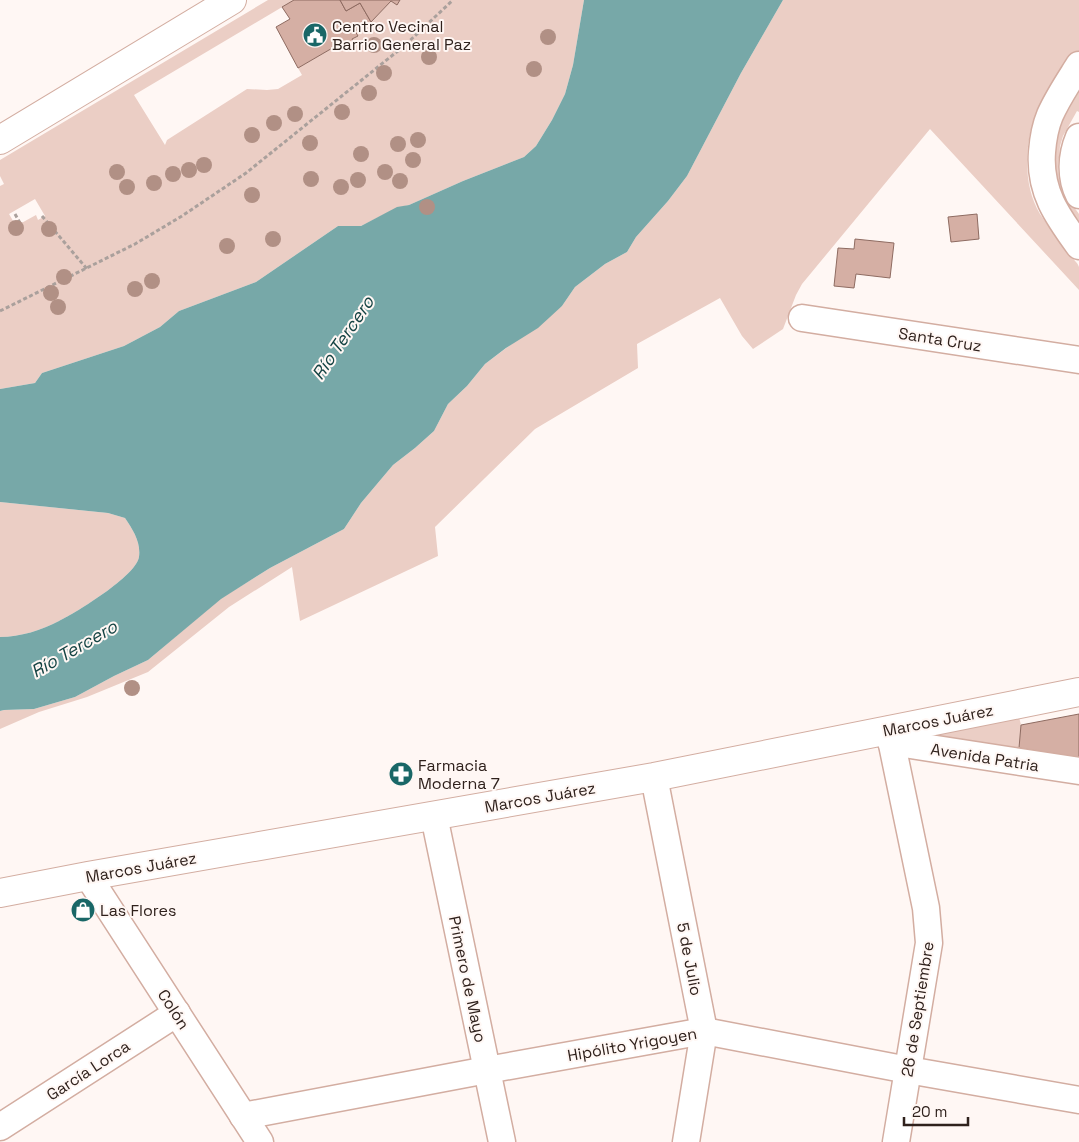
<svg xmlns="http://www.w3.org/2000/svg" width="1079" height="1142" viewBox="0 0 1079 1142" font-family="'Space Grotesk',sans-serif">
  <style>
    .green { fill: #ebcec5; fill-rule: evenodd }
    .water { fill: #77a8a8 }
    .building { fill: #d5afa4; stroke: #8e6b61 }
    .lines { fill: none; stroke-linecap: round; stroke-linejoin: round }
    .minor-casing { stroke: #d3ada1; stroke-width: 29 }
    .major-casing { stroke: #d3ada1; stroke-width: 30 }
    .path { stroke: #aaa09c; stroke-width: 3; stroke-dasharray: 4 2.5; stroke-linecap: butt }
    .minor { stroke: #fff; stroke-width: 26 }
    .major { stroke: #fff; stroke-width: 28 }
    .tree { fill: #b19085 }
    .labels { text-anchor: middle; stroke-width: 4; stroke-linejoin: round; paint-order: stroke }
    .poi-label { font-size: 16px; fill: #2f211c; stroke: #fff7f4; text-anchor: start }
    .street-label { font-size: 16px; fill: #2f211c; stroke: #fff7f4 }
    .water-label { font-size: 18px; font-style: italic; fill: #144343; stroke: #fff7f4 }
  </style>
  <rect width="100%" height="100%" fill="#fff7f4"/>
  <!-- green -->
  <g class="green">
    <path d="M268,0h26l-160,95 31,50 2,-5 80,-51 20,1 11,-1 24,-14 -4,-7 43,-25 4,6 9,-5 -2,-5 6,-3 -3,-5 16,-9 20,-21 6,3 3,-4h184l-11,65 -8,29 -13,26 -16,26 -12,11 -61,24 -54,24 -12,3 -36,18h-23l-82,56 -77,29 -19,16 -36,19 -82,27 -7,10 -35,6v-203l4,-2 -4,-8v-16zM35,199l10,17 -7,4 -2,-5 -20,11 -7,-12z"/>
    <path d="M783,0h296v112l-2,-1 -14,25 -3,10 -2,22 1,10 5,15 15,21v13l-20,-30 -7,-24 6,-45 13,-23 -21,-18c-24,33 -32,91 -10,127 9,14 20,27 30,41 2,3 8,8 9,12 0,5 0,18 0,23l-149,-161 -128,155 -6,11 -13,34 -30,20 -11,-13 -22,-38 -83,46 1,24 -103,61 -100,98 3,29 -138,65 -8,-54 -63,40 -81,65 -61,25 -48,15 -39,17v-18l4,-1 30,-1 41,-12 39,-21 34,-16 72,-61 50,-31 74,-39 17,-26 32,-38 22,-17 19,-17 14,-27 19,-18 18,-22 77,-58 13,-19 30,-23 22,-12 9,-15 32,-36 19,-25 54,-103z"/>
    <path d="M0,502l108,11 17,5c8,12 16,24 14,39 -3,19 -62,55 -80,64 -17,9 -39,16 -59,16z"/>
    <polygon points="1019,717 1021,725 1019,748 1079,758 938,738 937,736 938,734"/>
  </g>
  <!-- water -->
  <path class="water" d="M584,0h199l-42,73 -54,103 -19,25 -32,36 -9,15 -22,12 -30,23 -13,19 -24,22 -32,20 -21,16 -18,22 -19,18 -14,27 -19,17 -22,17 -32,38 -17,26 -74,39 -49,31 -73,61 -34,16 -39,21 -41,12 -30,1 -4,1v-74c20,0 42,-7 59,-16 18,-9 77,-45 80,-64 2,-15 -6,-27 -14,-39l-17,-5 -108,-11v-113l35,-6 7,-10 82,-27 36,-19 19,-16 77,-29 82,-56h23l36,-19 12,-2 54,-24 61,-24 12,-11 16,-26 13,-26 8,-29z"/>
  <!-- building -->
  <g class="building">
    <polygon points="294,0 340,0 346,11 360,3 371,22 355,31 358,36 352,39 354,44 345,49 341,43 298,68 276,27 290,19 282,7"/>
    <polygon points="340,0 400,0 397,5 391,1 371,22 360,3 346,11"/>
    <polygon points="977,214 979,239 951,242 948,217"/>
    <polygon points="855,239 894,243 890,278 856,274 854,288 834,286 838,248 854,249"/>
    <polygon points="1079,714 1079,758 1019,748 1021,725"/>
  </g>
  <g class="lines">
    <defs>
      <g id="minor">
        <path d="M1079,65c-10,16 -21,32 -29,50 -5,12 -7,24 -8,37 -3,39 15,64 37,94"/>
        <path d="M1079,137c-8,19 -9,40 0,58"/>
        <polyline points="802,318 1079,360"/>
        <polyline points="889,730 926,908 929,943 896,1142"/>
        <polyline points="891,742 1079,771"/>
        <polyline points="654,777 704,1031 686,1142"/>
        <polyline points="434,816 502,1142"/>
        <polyline points="88,876 260,1142"/>
        <polyline points="243,1116 487,1070 704,1031 908,1070 1079,1100"/>
        <polyline points="0,1127 177,1013"/>
      </g>
      <g id="major">
        <polyline points="0,140 232,0"/>
        <polyline points="0,893 88,876 654,777 1079,692"/>
      </g>
    </defs>
    <!-- minor casing -->
    <use href="#minor" class="minor-casing"/>
    <!-- major casing -->
    <use href="#major" class="major-casing"/>
    <!-- path -->
    <g class="path">
      <polyline points="15,214 20,223"/>
      <polyline points="42,216 87,269"/>
      <polyline points="0,311 135,244 182,216 246,173 404,46 453,0"/>
    </g>
    <!-- minor -->
    <use href="#minor" class="minor"/>
    <!-- major -->
    <use href="#major" class="major"/>
  </g>
  <!-- trees -->
  <g class="tree">
    <circle cx="548" cy="37" r="8"/>
    <circle cx="374" cy="45" r="8"/>
    <circle cx="429" cy="57" r="8"/>
    <circle cx="534" cy="69" r="8"/>
    <circle cx="384" cy="73" r="8"/>
    <circle cx="369" cy="93" r="8"/>
    <circle cx="342" cy="112" r="8"/>
    <circle cx="295" cy="114" r="8"/>
    <circle cx="274" cy="123" r="8"/>
    <circle cx="252" cy="135" r="8"/>
    <circle cx="418" cy="140" r="8"/>
    <circle cx="310" cy="143" r="8"/>
    <circle cx="398" cy="144" r="8"/>
    <circle cx="361" cy="154" r="8"/>
    <circle cx="413" cy="160" r="8"/>
    <circle cx="204" cy="165" r="8"/>
    <circle cx="189" cy="170" r="8"/>
    <circle cx="117" cy="172" r="8"/>
    <circle cx="385" cy="172" r="8"/>
    <circle cx="173" cy="174" r="8"/>
    <circle cx="311" cy="179" r="8"/>
    <circle cx="358" cy="180" r="8"/>
    <circle cx="400" cy="181" r="8"/>
    <circle cx="154" cy="183" r="8"/>
    <circle cx="127" cy="187" r="8"/>
    <circle cx="341" cy="187" r="8"/>
    <circle cx="252" cy="195" r="8"/>
    <circle cx="427" cy="207" r="8"/>
    <circle cx="16" cy="228" r="8"/>
    <circle cx="49" cy="229" r="8"/>
    <circle cx="273" cy="239" r="8"/>
    <circle cx="227" cy="246" r="8"/>
    <circle cx="64" cy="277" r="8"/>
    <circle cx="152" cy="281" r="8"/>
    <circle cx="135" cy="289" r="8"/>
    <circle cx="51" cy="293" r="8"/>
    <circle cx="58" cy="307" r="8"/>
    <circle cx="132" cy="688" r="8"/>
  </g>
  <!-- icons -->
  <defs>
    <symbol id="civic-disc" viewBox="-11 -11 22 22"><circle r="9.5" fill="#196767" stroke="#fff7f4"/><path d="M-.6-6.5H3V-4.5H.6V-3L4-1V1h2V6H-6V1h2V-1L-.6-3ZM-1.2 2.5V6h2.4V2.5Z" fill="#fff"/></symbol>
    <symbol id="pharmacy-disc" viewBox="-11 -11 22 22"><circle r="9.5" fill="#196767" stroke="#fff7f4"/><path d="M-2-6h4v4h4v4h-4v4h-4v-4h-4v-4h4Z" fill="#fff"/></symbol>
    <symbol id="shop-disc" viewBox="-11 -11 22 22"><circle r="9.5" fill="#196767" stroke="#fff7f4"/><path d="M-5-2.5h2.3a2.7 3.5 0 0 1 5.4 0H5L5.5 6h-11ZM-1.5-2.5h3a1.5 2.3 0 0 0-3 0Z" fill="#fff"/></symbol>
  </defs>
  <g fill-rule="evenodd">
    <use href="#civic-disc" x="301" y="21" width="28" height="28"/>
    <use href="#pharmacy-disc" x="387" y="760" width="28" height="28"/>
    <use href="#shop-disc" x="69" y="896" width="28" height="28"/>
  </g>
  <g class="labels">
    <!-- poi labels -->
    <g class="poi-label">
      <text x="332" y="32">Centro Vecinal<tspan x="332" dy="18">Barrio General Paz</tspan></text>
      <text x="418" y="771">Farmacia<tspan x="418" dy="18">Moderna 7</tspan></text>
      <text x="100" y="916">Las Flores</text>
    </g>
    <!-- street labels -->
    <g class="street-label">
      <text transform="translate(940 339) rotate(9)" y="6">Santa Cruz</text>
      <text transform="translate(938 720) rotate(-11)" y="6">Marcos Juárez</text>
      <text transform="translate(985 757) rotate(9)" y="6">Avenida Patria</text>
      <text transform="translate(540 797) rotate(-10)" y="6">Marcos Juárez</text>
      <text transform="translate(141 867) rotate(-10)" y="6">Marcos Juárez</text>
      <text transform="translate(690 959) rotate(79)" y="6">5 de Julio</text>
      <text transform="translate(468 979) rotate(78)" y="6">Primero de Mayo</text>
      <text transform="translate(174 1009) rotate(57)" y="6">Colón</text>
      <text transform="translate(917 1009) rotate(-81)" y="6">26 de Septiembre</text>
      <text transform="translate(632 1044) rotate(-10)" y="6">Hipólito Yrigoyen</text>
      <text transform="translate(88 1070) rotate(-33)" y="6">García Lorca</text>
    </g>
    <!-- water labels -->
    <g class="water-label">
      <text transform="translate(343 338) rotate(-56)" y="6">Río Tercero</text>
      <text transform="translate(74 649) rotate(-30)" y="6">Río Tercero</text>
    </g>
  </g>
  <!-- scale -->
  <path d="M904 1117v8h64v-8" fill="none" stroke="#2f211c" stroke-width="2.5"/>
  <text x="912" y="1117" font-size="15" fill="#2f211c" stroke="#fff7f4" stroke-width="4" paint-order="stroke">20 m</text>
</svg>
